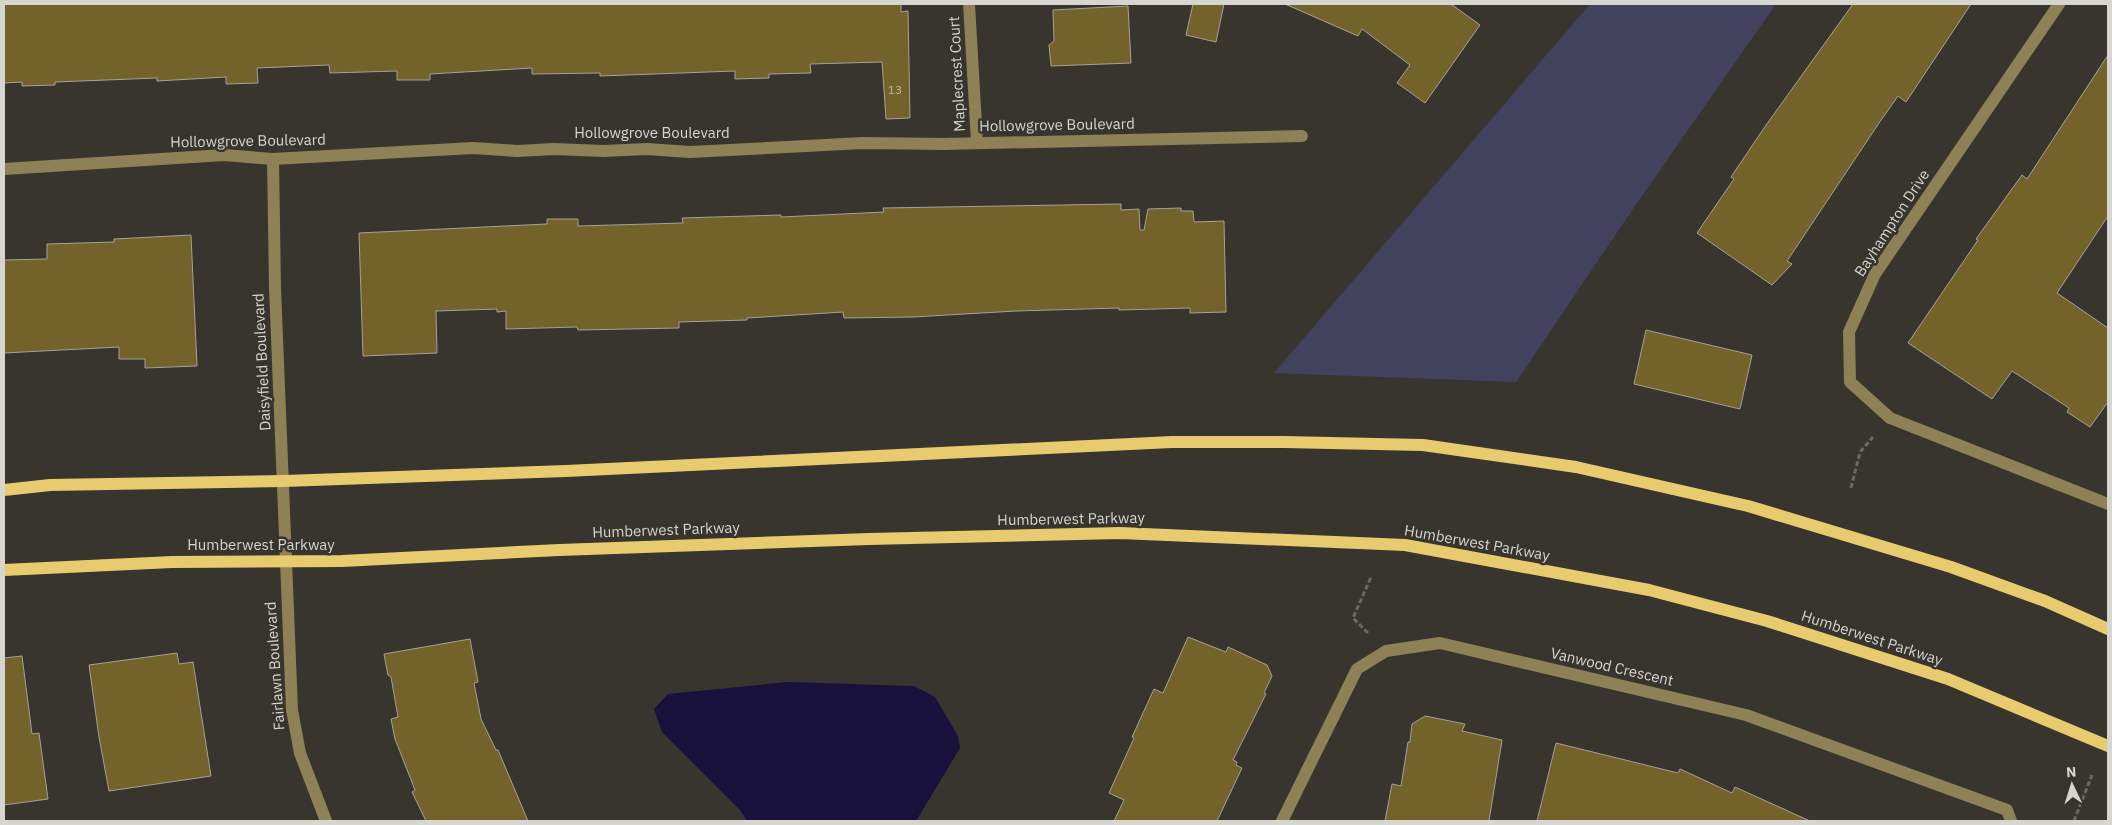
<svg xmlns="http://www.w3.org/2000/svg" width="2112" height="825" viewBox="0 0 2112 825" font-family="'IBM Plex Sans',sans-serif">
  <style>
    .green { fill: #42425f }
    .water { fill: #17113b }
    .building { fill: #73622a; stroke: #a5a299 }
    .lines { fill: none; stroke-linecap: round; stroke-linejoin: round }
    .path { stroke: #696861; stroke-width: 3; stroke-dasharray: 5 2.5; stroke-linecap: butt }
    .minor { stroke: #8e8156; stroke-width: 12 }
    .major { stroke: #e8cb6e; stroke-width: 12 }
    .labels { text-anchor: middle; stroke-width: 5; stroke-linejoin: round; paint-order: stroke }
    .number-label { font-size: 12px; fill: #bdb8a6 }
    .street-label { font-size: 15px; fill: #d6d5d0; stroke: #37352e }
  </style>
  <rect width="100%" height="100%" fill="#37352e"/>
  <!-- green -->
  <polygon class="green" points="1590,4 1776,4 1637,203 1516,382 1274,373"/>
  <!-- water -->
  <polygon class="water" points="788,682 914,686 935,697 958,736 960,748 916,821 747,821 740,810 662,732 654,709 668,694"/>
  <!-- building -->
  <g class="building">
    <polygon points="4,4 901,4 901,12 908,11 910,118 886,119 882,62 810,64 811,73 769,74 769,78 735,79 735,71 600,76 600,73 532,74 532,68 430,74 430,80 397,80 397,71 330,73 329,65 257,68 258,83 226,84 226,77 157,81 157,78 55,82 55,85 22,86 22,82 4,83"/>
    <polygon points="1193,4 1224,4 1216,42 1186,35"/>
    <polygon points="1285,4 1451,4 1480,25 1425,103 1397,83 1410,65 1362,29 1358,36"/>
    <polygon points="1853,4 1971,4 1906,102 1898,96 1879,123 1787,261 1792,264 1772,285 1697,233 1734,179 1731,177 1764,128"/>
    <polygon points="1128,6 1131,63 1051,66 1049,45 1054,41 1053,10"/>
    <polygon points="2108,55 2108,216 2057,293 2108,328 2108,402 2090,427 2067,412 2069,408 2012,371 1992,399 1908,343 1978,240 1976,239 2022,175 2027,179"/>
    <polygon points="1121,204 1121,210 1139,209 1140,230 1144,230 1148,209 1181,208 1181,211 1193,211 1194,222 1224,221 1226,312 1190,313 1190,308 1119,310 1119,308 1016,311 913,317 844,318 843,312 747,318 747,320 679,322 679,328 578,330 577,327 506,329 506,311 497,312 497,309 436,311 437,353 363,356 359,233 547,224 547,219 578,219 578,226 683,223 682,218 781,215 781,217 884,212 883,208"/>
    <polygon points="191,235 197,366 145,368 145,359 119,359 119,347 4,353 4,260 47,259 47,244 114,242 114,239"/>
    <polygon points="1646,330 1752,355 1740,409 1634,384"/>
    <polygon points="1188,637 1226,652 1228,647 1267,665 1272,676 1264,693 1266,694 1233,760 1237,762 1236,765 1242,768 1217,821 1114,821 1124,800 1109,793 1134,738 1132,737 1154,689 1163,693"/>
    <polygon points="470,639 478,682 474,683 481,719 496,750 498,750 528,821 426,821 412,792 415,790 395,739 391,719 398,717 391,677 388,675 384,654"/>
    <polygon points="177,653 179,664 193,662 211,776 109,791 99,737 89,665"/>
    <polygon points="22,656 32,734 39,733 48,799 4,805 4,658"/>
    <polygon points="1425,716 1465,724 1462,731 1502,740 1489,821 1385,821 1392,784 1401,786 1408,742 1410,742 1412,724"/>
    <polygon points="1556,743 1678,773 1680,769 1732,793 1735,787 1810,821 1537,821"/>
  </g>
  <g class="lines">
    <!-- path -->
    <g class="path">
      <polyline points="1851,488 1860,452 1873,437"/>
      <polyline points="1368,633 1353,618 1371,577"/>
      <polyline points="2074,821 2092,775"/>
    </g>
    <!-- minor -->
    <g class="minor">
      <polyline points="969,4 977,142"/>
      <polyline points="2059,4 1875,274 1849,332 1850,382 1890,418 2108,504"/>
      <polyline points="273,159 275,288 292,710 300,753 326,821"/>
      <polyline points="4,169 224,155 273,159 473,148 517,151 554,149 603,151 647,149 690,152 863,143 944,144 1302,136"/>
      <polyline points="1282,821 1357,669 1386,651 1440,643 1746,715 2007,810 2011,821"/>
    </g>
    <!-- major -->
    <g class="major">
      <polyline points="4,490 50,485 284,481 566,471 1172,442 1284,442 1423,445 1576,467 1748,506 1951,567 2045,601 2108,629"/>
      <polyline points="4,570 172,562 342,561 559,550 869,539 1120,533 1405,545 1649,590 1767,621 1948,679 2108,746"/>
    </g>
  </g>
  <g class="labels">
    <!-- number labels -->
    <g class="number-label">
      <text x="895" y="94">13</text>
    </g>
    <!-- street labels -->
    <g class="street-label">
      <text transform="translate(957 74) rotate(-93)" y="5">Maplecrest Court</text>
      <text transform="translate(1057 125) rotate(-1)" y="5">Hollowgrove Boulevard</text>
      <text x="652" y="138">Hollowgrove Boulevard</text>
      <text transform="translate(248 141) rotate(-1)" y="5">Hollowgrove Boulevard</text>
      <text transform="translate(1892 223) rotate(-57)" y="5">Bayhampton Drive</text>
      <text transform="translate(262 362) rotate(-93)" y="5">Daisyfield Boulevard</text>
      <text transform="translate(1071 519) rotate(-1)" y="5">Humberwest Parkway</text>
      <text transform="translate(666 530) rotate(-2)" y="5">Humberwest Parkway</text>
      <text transform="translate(1477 543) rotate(10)" y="5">Humberwest Parkway</text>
      <text x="261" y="550">Humberwest Parkway</text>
      <text transform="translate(1872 638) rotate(18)" y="5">Humberwest Parkway</text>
      <text transform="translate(275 666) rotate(-94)" y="5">Fairlawn Boulevard</text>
      <text transform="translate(1612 667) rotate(13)" y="5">Vanwood Crescent</text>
    </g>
  </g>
  <!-- border -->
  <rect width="2112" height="825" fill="none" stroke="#d6d5d0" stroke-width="10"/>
  <!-- north arrow -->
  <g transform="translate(2072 785) rotate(356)" stroke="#37352e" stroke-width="4" paint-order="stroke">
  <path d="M0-4L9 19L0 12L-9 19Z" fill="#d6d5d0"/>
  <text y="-8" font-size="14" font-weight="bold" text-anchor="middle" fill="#d6d5d0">N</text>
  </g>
</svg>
